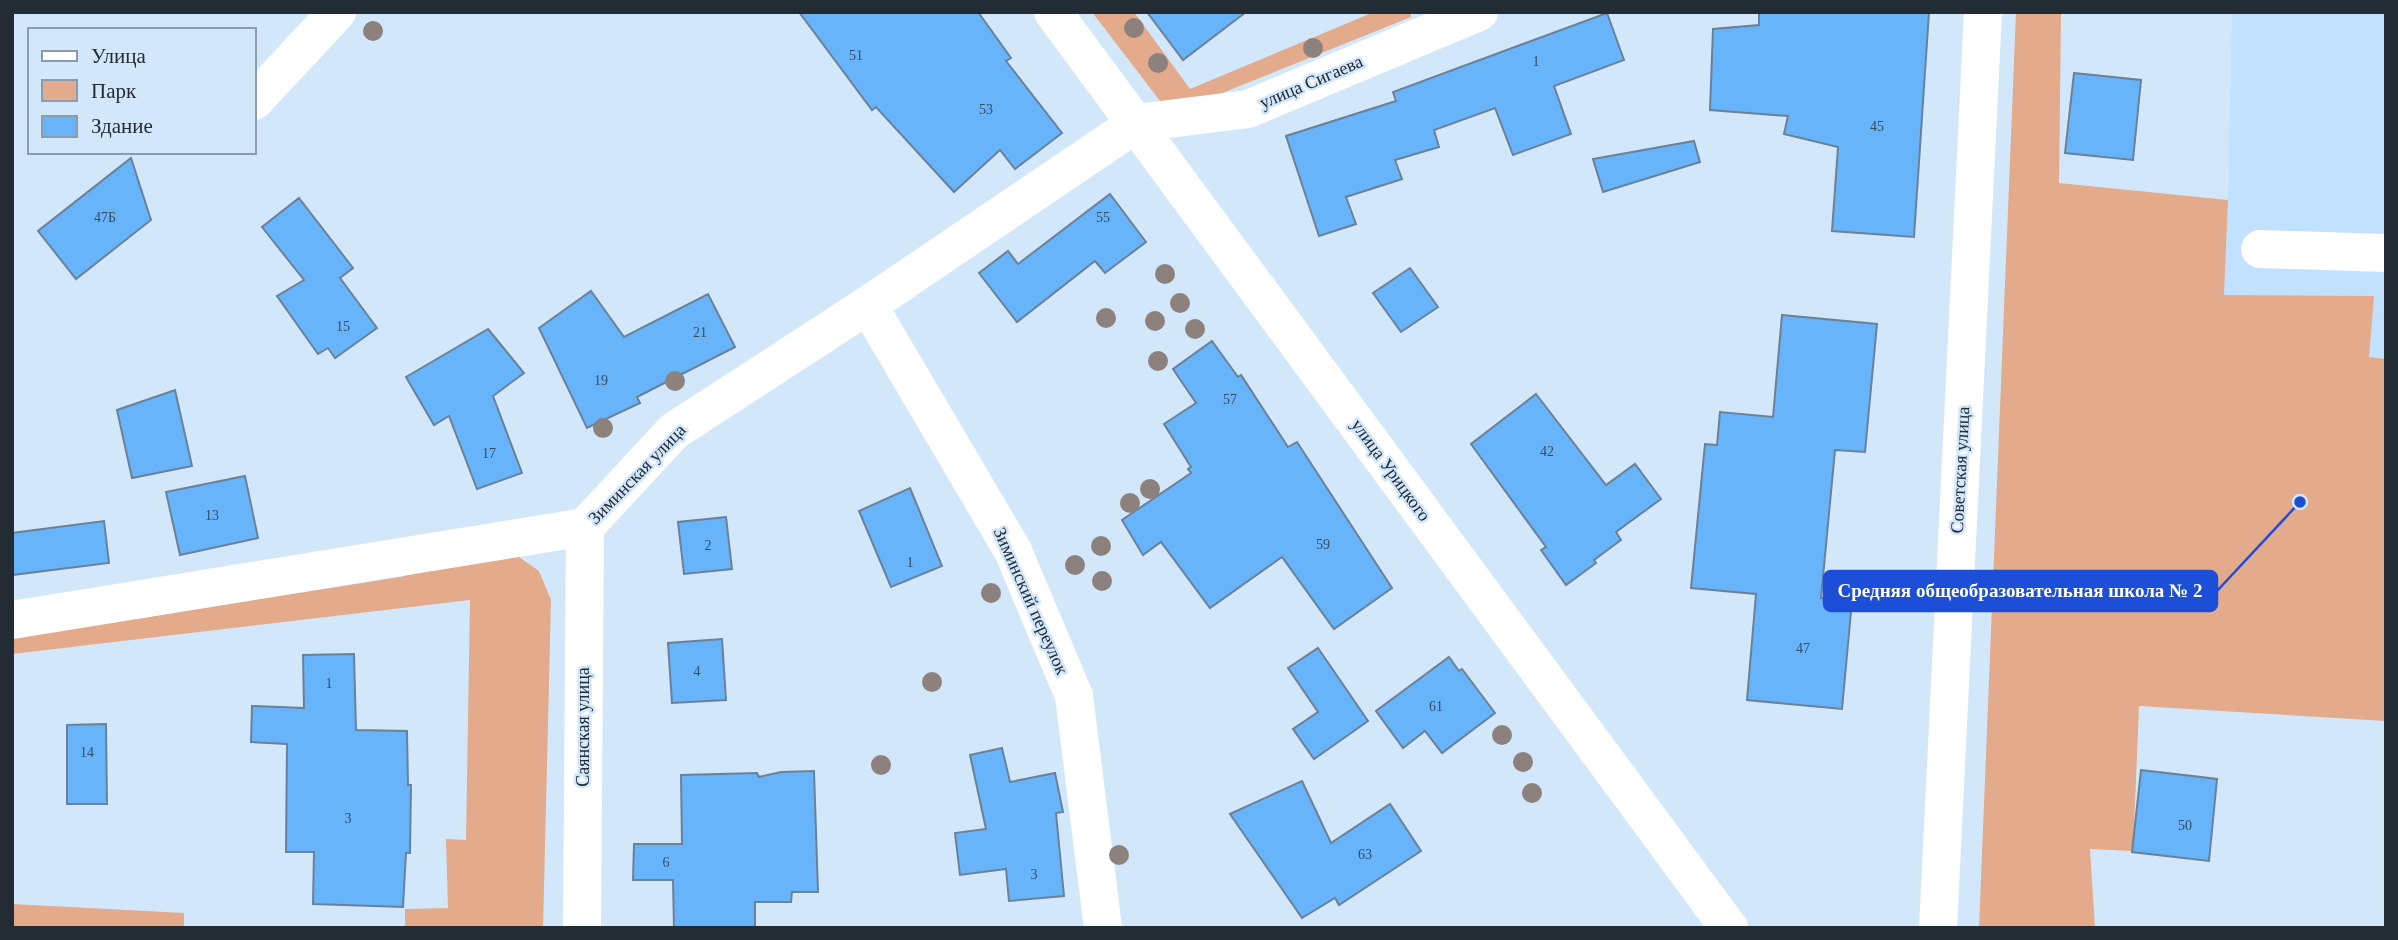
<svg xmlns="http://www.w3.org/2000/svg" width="2398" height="940" viewBox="0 0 2398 940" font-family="'Times New Roman',serif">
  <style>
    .built { fill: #c2e1ff }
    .green { fill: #e3aa8b }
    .building { fill: #67b4fb; stroke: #6b8197; stroke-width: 2 }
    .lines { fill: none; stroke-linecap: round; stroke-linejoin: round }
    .minor { stroke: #fff; stroke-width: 38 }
    .tree { fill: #8d817e }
    .labels { text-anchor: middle; stroke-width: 5; stroke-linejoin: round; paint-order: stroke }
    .number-label { font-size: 14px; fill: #344e66 }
    .street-label { font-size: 18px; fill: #232c35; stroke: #d3e7fb }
    .leader { fill: none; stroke: #1d4ed8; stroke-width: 2.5 }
    .callout-dot { fill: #1d4ed8; stroke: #d3e7fb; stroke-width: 2.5 }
    .callout { fill: #1d4ed8; stroke: #1d4ed8; stroke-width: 2.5 }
    .callout-label { font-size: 19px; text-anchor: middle; font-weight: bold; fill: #fff }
  </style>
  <rect width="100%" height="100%" fill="#d3e7fb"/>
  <!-- built -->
  <polygon class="built" points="2232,12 2386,12 2386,721 2203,709 2228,200"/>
  <!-- green -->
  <g class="green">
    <polygon points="1092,12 1134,12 1190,89 1374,12 1411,12 1411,17 1170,114"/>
    <polygon points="2016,12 2061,12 2059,183 2228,200 2224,295 2374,296 2369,357 2386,359 2386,721 2139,706 2133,851 2090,849 2095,928 1979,928"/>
    <polygon points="491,555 519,557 539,571 551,600 543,928 405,928 405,909 448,908 446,839 466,840 470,600 12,654 12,638 400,577"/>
    <polygon points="12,904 184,913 184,928 12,928"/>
  </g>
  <!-- building -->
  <g class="building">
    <polygon points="799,12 978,12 1011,58 1006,61 1062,133 1015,169 1000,150 954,192 876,107 872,110"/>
    <polygon points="1147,12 1246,12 1183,60"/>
    <polygon points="1759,12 1929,12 1914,237 1832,231 1838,147 1784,134 1788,116 1710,110 1713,29 1759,25"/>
    <polygon points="1607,13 1624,60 1554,86 1571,134 1513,155 1495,108 1434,130 1439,147 1395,160 1402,179 1346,197 1356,224 1319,236 1286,136 1396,101 1393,92"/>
    <polygon points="2074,73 2141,80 2133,160 2065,153"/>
    <polygon points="1694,141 1700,162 1603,192 1593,159"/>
    <polygon points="131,158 151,220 76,279 38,231"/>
    <polygon points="1110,194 1146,242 1105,273 1095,261 1017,322 979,273 1008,251 1018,264"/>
    <polygon points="299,198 353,268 340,278 377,328 335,358 328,348 318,354 277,296 304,280 262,227"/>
    <polygon points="1410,268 1438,307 1401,332 1373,293"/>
    <polygon points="591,291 624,337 708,294 735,347 637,397 640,403 587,428 539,328"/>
    <polygon points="1782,315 1877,324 1865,452 1835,450 1821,598 1852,601 1842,709 1747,700 1756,594 1691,588 1705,444 1717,445 1720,412 1773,417"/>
    <polygon points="488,329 524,373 493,396 522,473 477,489 449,416 434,425 406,377"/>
    <polygon points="1212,341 1238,377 1241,375 1288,447 1297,442 1392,588 1334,629 1282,557 1210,608 1161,542 1143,555 1122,520 1191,473 1188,469 1191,467 1164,424 1196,403 1173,369"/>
    <polygon points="175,390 192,466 132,478 117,410"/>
    <polygon points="1536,394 1606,485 1635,464 1661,499 1616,532 1621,540 1594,560 1596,563 1566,585 1541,550 1546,547 1471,444"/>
    <polygon points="245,476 258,538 180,555 166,492"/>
    <polygon points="910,488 942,566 891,587 859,511"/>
    <polygon points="726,517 732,569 684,574 678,522"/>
    <polygon points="104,521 109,563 12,575 12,533"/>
    <polygon points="722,639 726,700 672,703 668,643"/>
    <polygon points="1318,648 1368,721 1314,759 1293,729 1318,712 1288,668"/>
    <polygon points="354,654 356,730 407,731 408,785 411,785 410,853 406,853 403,907 313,904 314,852 286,852 287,744 251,742 252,706 304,708 303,655"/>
    <polygon points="1449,657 1459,671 1462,669 1495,713 1442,753 1425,731 1403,748 1376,711"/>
    <polygon points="106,724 107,804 67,804 67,725"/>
    <polygon points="1002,748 1010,782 1055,773 1063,812 1056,813 1064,896 1009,901 1006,869 960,875 955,833 986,829 970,755"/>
    <polygon points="2141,770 2217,779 2209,861 2132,852"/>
    <polygon points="814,771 818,892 792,892 791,902 755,902 755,928 674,928 673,880 633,880 634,844 682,844 681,775 757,773 759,777 781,772"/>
    <polygon points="1302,781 1331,843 1390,804 1421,851 1339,905 1335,898 1302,918 1230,814"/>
  </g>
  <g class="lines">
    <!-- minor -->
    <g class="minor">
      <polyline points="1053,12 1729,928"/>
      <polyline points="254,101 337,12"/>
      <polyline points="2260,249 2386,253"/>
      <polyline points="868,305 1013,551 1074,696 1103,928"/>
      <polyline points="12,620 585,527 674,431 868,305 1137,123 1248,109 1479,12"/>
      <polyline points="582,928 585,527"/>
      <polyline points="1938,928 1983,12"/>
    </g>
  </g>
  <!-- trees -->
  <g class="tree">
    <circle cx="1134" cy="28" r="10"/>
    <circle cx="373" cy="31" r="10"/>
    <circle cx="1313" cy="48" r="10"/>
    <circle cx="1158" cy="63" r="10"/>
    <circle cx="1165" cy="274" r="10"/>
    <circle cx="1180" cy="303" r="10"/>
    <circle cx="1106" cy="318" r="10"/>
    <circle cx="1155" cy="321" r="10"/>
    <circle cx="1195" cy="329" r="10"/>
    <circle cx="1158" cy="361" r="10"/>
    <circle cx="675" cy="381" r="10"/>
    <circle cx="603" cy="428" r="10"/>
    <circle cx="1150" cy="489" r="10"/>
    <circle cx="1130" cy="503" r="10"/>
    <circle cx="1101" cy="546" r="10"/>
    <circle cx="1075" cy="565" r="10"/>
    <circle cx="1102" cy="581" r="10"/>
    <circle cx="991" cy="593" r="10"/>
    <circle cx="932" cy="682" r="10"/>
    <circle cx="1502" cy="735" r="10"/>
    <circle cx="1523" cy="762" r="10"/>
    <circle cx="881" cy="765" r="10"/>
    <circle cx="1532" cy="793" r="10"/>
    <circle cx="1119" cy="855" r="10"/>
  </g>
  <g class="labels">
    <!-- number labels -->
    <g class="number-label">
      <text x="856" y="60">51</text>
      <text x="1536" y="66">1</text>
      <text x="986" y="114">53</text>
      <text x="1877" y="131">45</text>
      <text x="105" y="222">47Б</text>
      <text x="1103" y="222">55</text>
      <text x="343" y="331">15</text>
      <text x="700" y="337">21</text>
      <text x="601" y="385">19</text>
      <text x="1230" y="404">57</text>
      <text x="1547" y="456">42</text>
      <text x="489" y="458">17</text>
      <text x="212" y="520">13</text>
      <text x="1323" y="549">59</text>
      <text x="708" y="550">2</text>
      <text x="910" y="567">1</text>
      <text x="1803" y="653">47</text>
      <text x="697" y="676">4</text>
      <text x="329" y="688">1</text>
      <text x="1436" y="711">61</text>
      <text x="87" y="757">14</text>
      <text x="348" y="823">3</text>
      <text x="2185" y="830">50</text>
      <text x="1365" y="859">63</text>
      <text x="666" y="867">6</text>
      <text x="1034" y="879">3</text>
    </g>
    <!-- street labels -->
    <g class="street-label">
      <text transform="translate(1311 82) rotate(-23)" y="6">улица Сигаева</text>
      <text transform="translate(1391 470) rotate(54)" y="6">улица Урицкого</text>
      <text transform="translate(1960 470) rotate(-87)" y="6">Советская улица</text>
      <text transform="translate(637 474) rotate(-46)" y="6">Зиминская улица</text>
      <text transform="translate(1031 601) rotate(66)" y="6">Зиминский переулок</text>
      <text transform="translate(583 727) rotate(-90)" y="6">Саянская улица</text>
    </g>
  </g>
  <!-- callouts -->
  <path class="leader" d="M2300 502L2217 591"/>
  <circle class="callout-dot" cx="2300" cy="502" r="7"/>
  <rect class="callout" x="1824" y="571" width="393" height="40" rx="7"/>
  <g class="callout-label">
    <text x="2020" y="597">Средняя общеобразовательная школа № 2</text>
  </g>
  <!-- border -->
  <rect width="2398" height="940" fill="none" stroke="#232c35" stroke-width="28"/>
  <!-- legend -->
  <rect x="28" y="28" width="228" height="126" fill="#d3e7fb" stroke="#8d9cac" stroke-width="2"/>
  <rect x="42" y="51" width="35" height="10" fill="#ffffff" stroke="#8d9cac" stroke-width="2"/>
  <text x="91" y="63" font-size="21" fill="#232c35">Улица</text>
  <rect x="42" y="80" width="35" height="21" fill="#e3aa8b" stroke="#8d9cac" stroke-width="2"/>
  <text x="91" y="98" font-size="21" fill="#232c35">Парк</text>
  <rect x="42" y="116" width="35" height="21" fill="#67b4fb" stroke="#8d9cac" stroke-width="2"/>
  <text x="91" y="133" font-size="21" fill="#232c35">Здание</text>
</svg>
